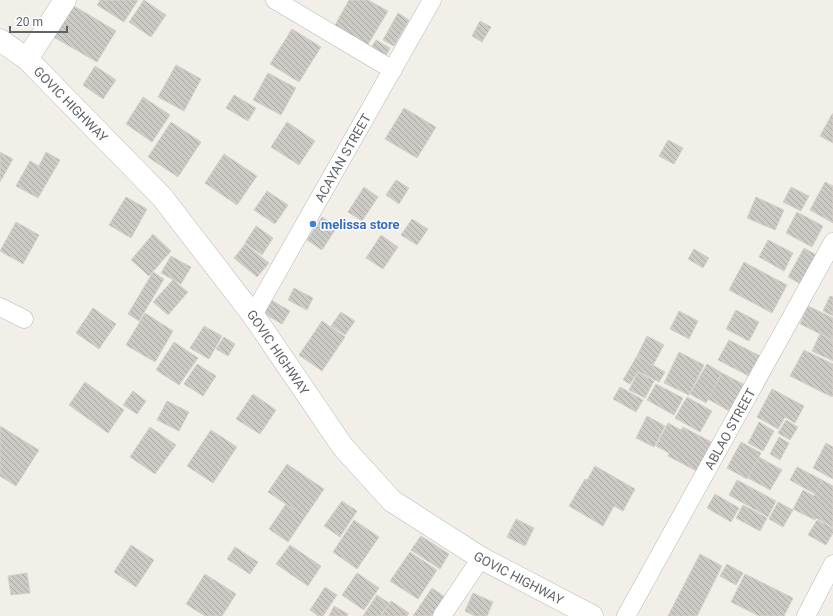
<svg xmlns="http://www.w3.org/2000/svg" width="833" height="616" viewBox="0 0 833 616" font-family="Roboto,sans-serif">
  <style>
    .building { fill: url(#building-back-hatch); stroke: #d6d1c6 }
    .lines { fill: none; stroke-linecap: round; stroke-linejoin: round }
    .street-casing { stroke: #b5b8bc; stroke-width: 19 }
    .secondary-casing { stroke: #b6babf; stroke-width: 23 }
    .street { stroke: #fff; stroke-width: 18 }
    .secondary { stroke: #fff; stroke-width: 22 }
    .shop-dot { fill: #3f7fe0; stroke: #fff; stroke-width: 1.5 }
    .labels { text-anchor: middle; stroke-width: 3; stroke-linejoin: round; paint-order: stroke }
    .street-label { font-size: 13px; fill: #5f6368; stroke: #fff }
    .shop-label { font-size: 13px; font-weight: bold; fill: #366cbe; stroke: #fff; text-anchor: start }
  </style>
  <defs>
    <pattern id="building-back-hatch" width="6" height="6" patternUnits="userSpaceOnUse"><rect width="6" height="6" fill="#cccac5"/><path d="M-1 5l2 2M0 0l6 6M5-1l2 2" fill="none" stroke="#a9a8a4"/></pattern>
  </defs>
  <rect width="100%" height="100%" fill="#f1efe8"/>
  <!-- building -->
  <g class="building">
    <polygon points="100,0 138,0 124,22 97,5"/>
    <polygon points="144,0 166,15 151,37 129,22"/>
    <polygon points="349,0 368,0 388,11 367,46 334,27"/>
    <polygon points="69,3 116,31 97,62 50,35"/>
    <polygon points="398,13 409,20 394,46 383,40"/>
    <polygon points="480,21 491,27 482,42 472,36"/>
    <polygon points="292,29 321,47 299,82 270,64"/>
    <polygon points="376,40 390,48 384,59 369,51"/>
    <polygon points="176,65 201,79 184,111 158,97"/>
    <polygon points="95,66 116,80 103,99 83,85"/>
    <polygon points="268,73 296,88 281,115 253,100"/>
    <polygon points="234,95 256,108 248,121 226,108"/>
    <polygon points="143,97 170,115 152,142 126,124"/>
    <polygon points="404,108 436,127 417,158 385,139"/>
    <polygon points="832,114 833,114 833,143 820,136"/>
    <polygon points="171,122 201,142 178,177 148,157"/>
    <polygon points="287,122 315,141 299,165 271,147"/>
    <polygon points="668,140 683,148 674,164 659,156"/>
    <polygon points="0,152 13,159 0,182"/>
    <polygon points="46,152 60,160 38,198 16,186 30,161 39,166"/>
    <polygon points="224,154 257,176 237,205 205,183"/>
    <polygon points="396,180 409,188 399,204 386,195"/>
    <polygon points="825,182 833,186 833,223 810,210"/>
    <polygon points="364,187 378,197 362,221 348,212"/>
    <polygon points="791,187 809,196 801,211 783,202"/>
    <polygon points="267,191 288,205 275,224 254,210"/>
    <polygon points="126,197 147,209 131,238 109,225"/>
    <polygon points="756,197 784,210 775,230 747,218"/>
    <polygon points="797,212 823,226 812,247 786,233"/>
    <polygon points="322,217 337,227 322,250 307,240"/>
    <polygon points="412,219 428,229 417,245 401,235"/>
    <polygon points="16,222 39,235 23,264 0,251"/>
    <polygon points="256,226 273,238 262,255 245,243"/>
    <polygon points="153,234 171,251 149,276 131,260"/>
    <polygon points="381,235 398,247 383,269 366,258"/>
    <polygon points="768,240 793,253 784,271 759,257"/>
    <polygon points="245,244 269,263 257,277 234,258"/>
    <polygon points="804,248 822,258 806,287 788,277"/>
    <polygon points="694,249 709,258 703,268 688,259"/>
    <polygon points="171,256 191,267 181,284 161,273"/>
    <polygon points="744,262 787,285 772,313 729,290"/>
    <polygon points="153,272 164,279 139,321 128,314"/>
    <polygon points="173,280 188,292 168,315 153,302"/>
    <polygon points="294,288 313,298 307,310 288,300"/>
    <polygon points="830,296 833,297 833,316 823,311"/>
    <polygon points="271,300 290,311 282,324 263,313"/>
    <polygon points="808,306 833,318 833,340 800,324"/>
    <polygon points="93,308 116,324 99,349 76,333"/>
    <polygon points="736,310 759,322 749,341 726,329"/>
    <polygon points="679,311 698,321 689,339 670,329"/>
    <polygon points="341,312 355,321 345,335 331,326"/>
    <polygon points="145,313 173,331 155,362 126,345"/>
    <polygon points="322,321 345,337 322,371 299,355"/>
    <polygon points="204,326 222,336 209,359 190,348"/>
    <polygon points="820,334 833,341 833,361 812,351"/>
    <polygon points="647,336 664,345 653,365 637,356"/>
    <polygon points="224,337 235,344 228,356 216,349"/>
    <polygon points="729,340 762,357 751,377 718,360"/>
    <polygon points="174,342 198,358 179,385 156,370"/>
    <polygon points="804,350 833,364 833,395 832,397 790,376"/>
    <polygon points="679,352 704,365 689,395 664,383"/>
    <polygon points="637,356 665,372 659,382 638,371 630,384 623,380"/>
    <polygon points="197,364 216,376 203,396 184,384"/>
    <polygon points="707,364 722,373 706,403 690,394"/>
    <polygon points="638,372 654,381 645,398 629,390"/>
    <polygon points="722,373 745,385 731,412 708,399"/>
    <polygon points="85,382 124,410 108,433 69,405"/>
    <polygon points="656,384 683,398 674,415 647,400"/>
    <polygon points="620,387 643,400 636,412 613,399"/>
    <polygon points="772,389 804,406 795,423 785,417 778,429 757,417"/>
    <polygon points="133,391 146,401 137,414 123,405"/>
    <polygon points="253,394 276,410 260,434 236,419"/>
    <polygon points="687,397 712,411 700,432 675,418"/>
    <polygon points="167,401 189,412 179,431 157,420"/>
    <polygon points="647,416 665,426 654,447 636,438"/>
    <polygon points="786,420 798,427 790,440 778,433"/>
    <polygon points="759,422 774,431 763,451 748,443"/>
    <polygon points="668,423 681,430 683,427 717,445 702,474 668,456 669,453 656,446"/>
    <polygon points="0,426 39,450 16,486 0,476"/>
    <polygon points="150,427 176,445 155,474 130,457"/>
    <polygon points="211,430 237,447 213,483 187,466"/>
    <polygon points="779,437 789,443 780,460 770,454"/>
    <polygon points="741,442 761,453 747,479 727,468"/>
    <polygon points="826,443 833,447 833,479 813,468"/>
    <polygon points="759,457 782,470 770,490 748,478"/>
    <polygon points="287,464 324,489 305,517 268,492"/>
    <polygon points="595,466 635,489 623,511 614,506 603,526 569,506 585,479 587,480"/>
    <polygon points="797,467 822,480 815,494 790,480"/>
    <polygon points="737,480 776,501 768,517 729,495"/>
    <polygon points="822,480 833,486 833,527 816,518 815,520 793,509 803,490 814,496"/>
    <polygon points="715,494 739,508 731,522 707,508"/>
    <polygon points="342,501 357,511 340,537 324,526"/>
    <polygon points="778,502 793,510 783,527 769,519"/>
    <polygon points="286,504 305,517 288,542 269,529"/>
    <polygon points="743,505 767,518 760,531 736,518"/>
    <polygon points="516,519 534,528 525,546 507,537"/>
    <polygon points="354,520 379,537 357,569 333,552"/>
    <polygon points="817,520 833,528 833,533 826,545 808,535"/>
    <polygon points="421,536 449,554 440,569 411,550"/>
    <polygon points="131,545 154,560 136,587 114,572"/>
    <polygon points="290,545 321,566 308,586 276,564"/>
    <polygon points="235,547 258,562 250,574 227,559"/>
    <polygon points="410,552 437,570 418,599 390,581"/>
    <polygon points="700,554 722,566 697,616 668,616"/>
    <polygon points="727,564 743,573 736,585 720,576"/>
    <polygon points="27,573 30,593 11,595 8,576"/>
    <polygon points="357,573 379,588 364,610 342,595"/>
    <polygon points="205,574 236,594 222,616 205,616 186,604"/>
    <polygon points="745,574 793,598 784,616 759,616 731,602"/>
    <polygon points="325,587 337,595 323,616 318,616 310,610"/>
    <polygon points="432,588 445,597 432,616 413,616"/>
    <polygon points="473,593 493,602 487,616 475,616 465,611"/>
    <polygon points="377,595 389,603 380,616 363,616"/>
    <polygon points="391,601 409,613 407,616 381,616"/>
    <polygon points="334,606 348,614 347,616 329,616"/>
  </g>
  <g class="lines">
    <defs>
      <g id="street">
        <polyline points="275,0 393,70"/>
        <polyline points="0,307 24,319"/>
        <path id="s1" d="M253,315l179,-315"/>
        <polyline points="442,616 481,558"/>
        <path id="s2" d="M626,616l207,-374"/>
        <polyline points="806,616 833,564"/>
      </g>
      <g id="secondary">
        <path id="s3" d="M0,40l27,19 135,138 91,118 90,132 49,54 89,57 111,58"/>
        <polyline points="27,59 65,0"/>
      </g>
    </defs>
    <!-- street casing -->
    <use href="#street" class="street-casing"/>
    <!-- secondary casing -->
    <use href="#secondary" class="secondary-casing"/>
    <!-- street -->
    <use href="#street" class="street"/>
    <!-- secondary -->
    <use href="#secondary" class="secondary"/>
  </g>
  <!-- markers -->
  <circle class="shop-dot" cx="313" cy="224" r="4"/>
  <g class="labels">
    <!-- street labels -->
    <g class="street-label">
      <text dy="5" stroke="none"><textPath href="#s3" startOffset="96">GOVIC HIGHWAY</textPath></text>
      <text dy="5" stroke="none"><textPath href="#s1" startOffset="181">ACAYAN STREET</textPath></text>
      <text dy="5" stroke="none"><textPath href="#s3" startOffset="420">GOVIC HIGHWAY</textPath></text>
      <text dy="5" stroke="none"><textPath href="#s2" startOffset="214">ABLAO STREET</textPath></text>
      <text dy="5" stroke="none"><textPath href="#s3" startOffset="756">GOVIC HIGHWAY</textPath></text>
    </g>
    <!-- shop labels -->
    <g class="shop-label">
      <text x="321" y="229">melissa store</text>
    </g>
  </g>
  <!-- scale -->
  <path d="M10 26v6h57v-6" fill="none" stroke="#5f6368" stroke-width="2"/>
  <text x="16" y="26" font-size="12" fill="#5f6368" stroke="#ffffff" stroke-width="3" paint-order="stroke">20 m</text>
</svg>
